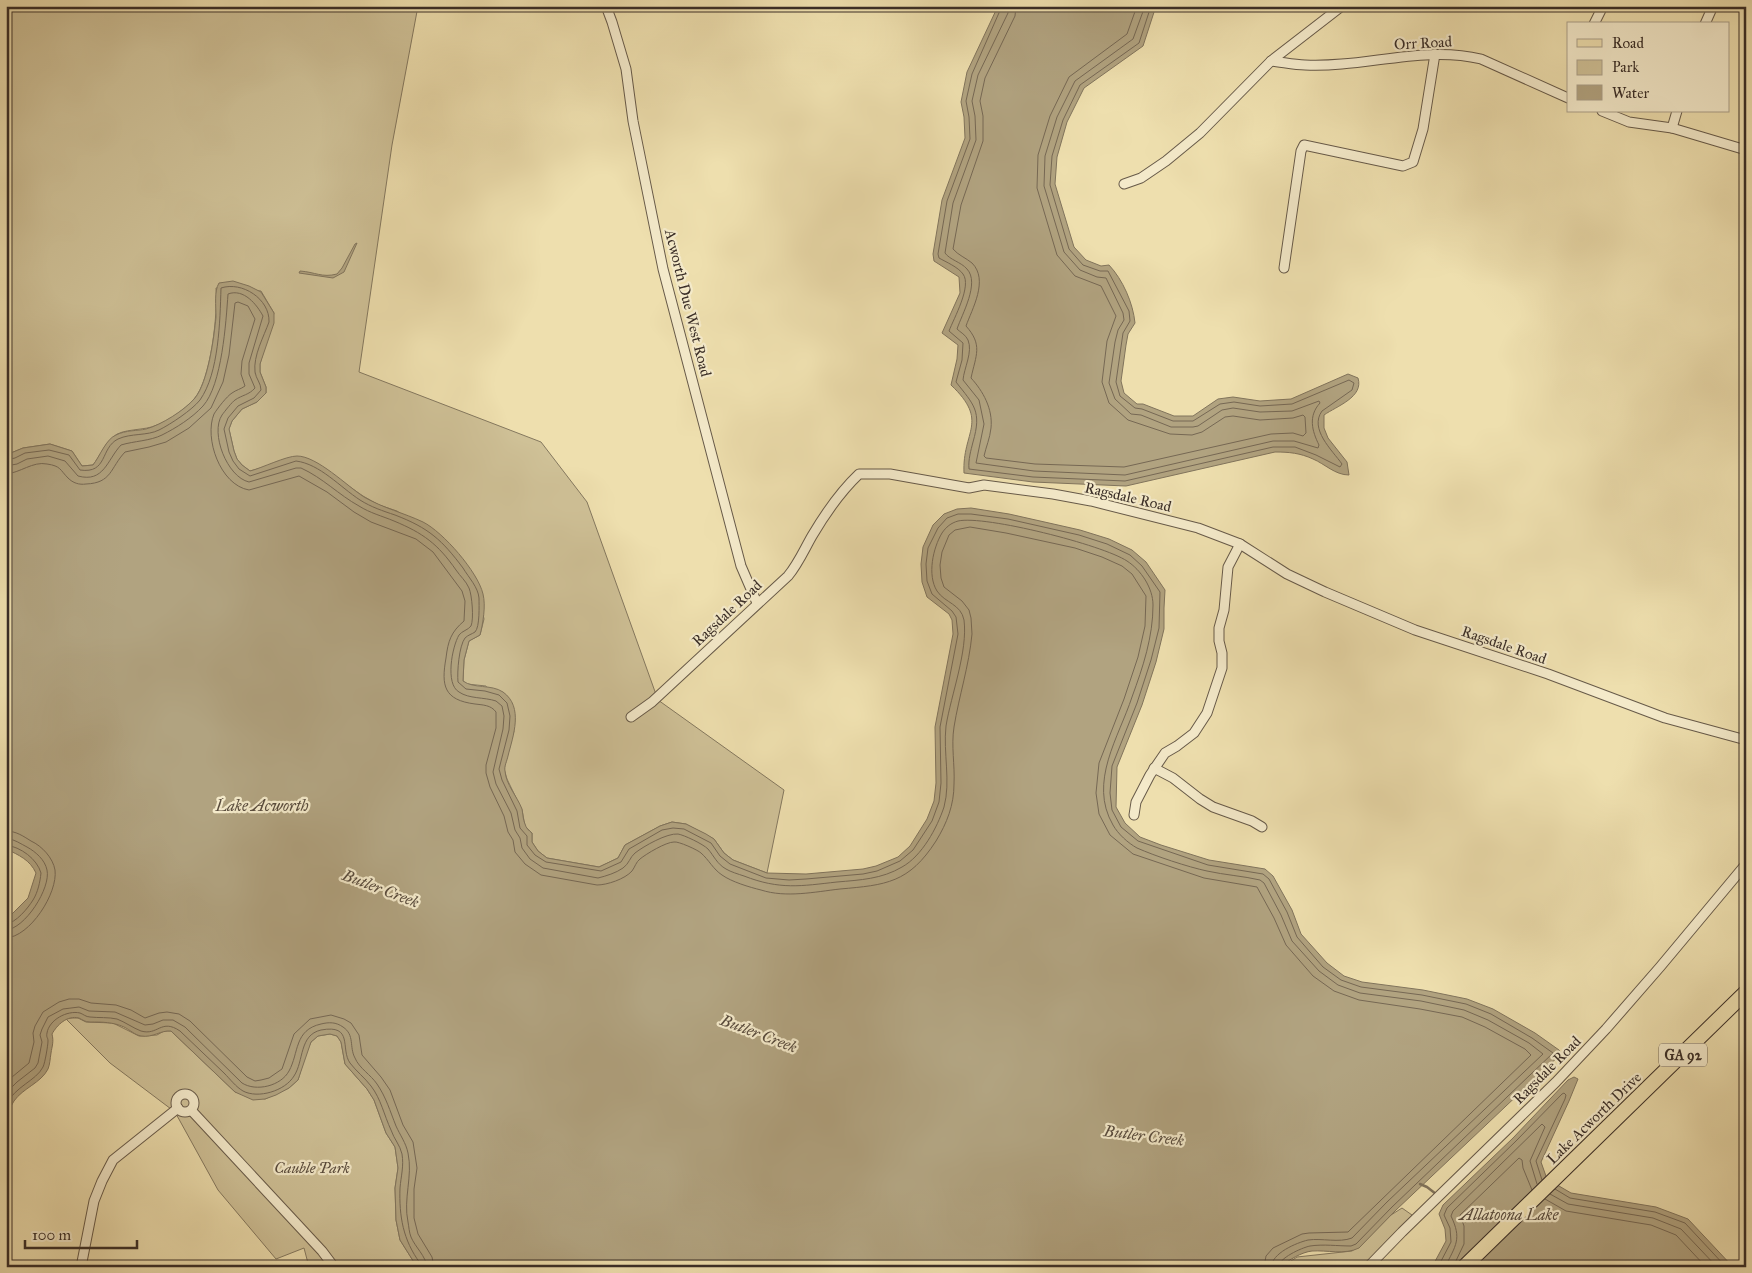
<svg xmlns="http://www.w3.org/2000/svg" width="1752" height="1273" viewBox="0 0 1752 1273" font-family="'IM FELL Great Primer',serif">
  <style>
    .green { fill: #cfc197; stroke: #84785f }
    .water { fill: #b1a380; stroke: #81745c }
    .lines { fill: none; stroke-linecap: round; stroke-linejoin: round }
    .shore { stroke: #766854; stroke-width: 1 }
    .stream { stroke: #81745c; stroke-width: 2.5 }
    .minor-casing { stroke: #675a49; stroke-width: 11 }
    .primary-casing { stroke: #3a2e27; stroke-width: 16 }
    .minor { stroke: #f4eaca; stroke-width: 9 }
    .primary { stroke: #eedfae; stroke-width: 14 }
    .labels { text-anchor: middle; stroke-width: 4.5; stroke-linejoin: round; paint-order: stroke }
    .shield { fill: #f4eaca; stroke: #726658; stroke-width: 1 }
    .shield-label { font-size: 14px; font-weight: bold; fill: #3a2e27 }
    .street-label { font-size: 15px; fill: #3a2e27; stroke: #f4eaca }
    .park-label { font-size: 15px; font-style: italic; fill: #584b3d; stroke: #f4eaca }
    .water-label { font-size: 16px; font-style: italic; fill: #584b3d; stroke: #f4eaca }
  </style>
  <rect width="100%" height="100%" fill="#eedfae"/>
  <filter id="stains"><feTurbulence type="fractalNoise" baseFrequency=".004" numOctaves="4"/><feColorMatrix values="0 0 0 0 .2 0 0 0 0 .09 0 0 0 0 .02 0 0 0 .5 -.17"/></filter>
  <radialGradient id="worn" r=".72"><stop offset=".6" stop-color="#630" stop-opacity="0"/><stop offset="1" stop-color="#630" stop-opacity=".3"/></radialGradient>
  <!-- green -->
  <g class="green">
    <path d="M6,6h412l-26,139 -33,227 182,70 46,60 71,198 126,90 -17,83 -34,-13 -9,-7 -10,-14 -28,-15 -14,-2 -12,4 -35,19 -7,13 -19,9 -52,-9 -9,-7 -6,-9v-9l-7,-7 -3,-16 -15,-31 -3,-10 10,-38 -28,-45 -19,-2 -4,-3 1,-21 5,-19 11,-6 4,-16 -9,-42 -16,-22 -62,-44 -18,-6 -16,-9 -49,-34 -53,6 -11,3 -8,-6 -5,-6 -3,-8 -5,-22 3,-8 10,-12 15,-7 9,-9v-6l-6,-15v-8l14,-51 -13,-22 -45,-3c2,25 -5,92 -22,111 -9,10 -24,21 -37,26 -12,6 -35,3 -44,12 -9,8 -13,19 -20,28l-11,1 -10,-15 -22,-7 -27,4 -17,7z"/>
    <polygon points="72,1018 78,1018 86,1022 113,1023 139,1036 157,1035 164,1031 171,1031 235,1092 265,1099 289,1088 298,1080 305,1056 311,1042 318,1036 330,1034 337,1036 341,1042 345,1064 367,1089 374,1100 386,1133 395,1147 398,1168 395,1188 396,1220 400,1240 417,1267 309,1267 304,1248 276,1259 218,1190 175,1112 110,1063 66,1019"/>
    <polygon points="1402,1208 1412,1215 1364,1267 1282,1267 1297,1257 1352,1251 1362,1244 1391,1215"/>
  </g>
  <!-- water -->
  <g class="water">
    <path d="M998,6h158l-13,40 -59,42 -17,34 -10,35 -2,27 19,63 12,13 15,6 8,-1c14,15 24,38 26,58l-7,11 -2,11 -5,36 3,12 13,11h6l31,12h19l25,-17 15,-2 27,4 31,-2 57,-25 10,4c6,19 -21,28 -34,37v13l4,10 19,24 2,13c-14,0 -24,-11 -36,-16 -13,-6 -24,-7 -38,-7l-149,34 -93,-4 -69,-9c-2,-42 26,-51 -13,-88l6,-26 1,-14 -16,-12 18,-40 -1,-16 -25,-16 -1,-7 9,-54 23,-62 -1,-21 -3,-15 6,-30z"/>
    <path d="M357,243l-13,29 -11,6 -34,-5 1,-2c15,1 22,7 37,3l5,-6 13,-24z"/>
    <path d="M233,281l16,5 12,6 13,21v10l-14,41v8l6,15v6l-9,9 -15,7 -10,12 -3,8 5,22 3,8 5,6 8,6c12,-3 36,-15 47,-15 20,0 50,30 67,41 19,11 40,16 59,25 20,10 55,50 60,72 3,12 0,29 -3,41l-11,6 -5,19 -1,21c11,8 28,3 40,11 21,15 10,44 5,64 -1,5 -4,10 -3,15 1,14 12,25 17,38 1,5 1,11 3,15 1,4 4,7 7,9v9l6,9 9,7 52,9 19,-9 7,-13 35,-19 12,-4 14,2 20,10 8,5 10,14 9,7 34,13 39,1 57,-5 13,-3 22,-9 12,-11 17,-27 7,-18 2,-18 -1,-56 18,-93 -1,-14 -3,-6 -22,-17 -5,-15 -1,-18 2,-17 10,-22 11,-11 13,-5 14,-1 38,6 71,16 29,9 23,11 14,12 19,28 -1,18v21l-8,33 -14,43 -25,62 -1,40 9,16 15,14 21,8 48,15 56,9 8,7 19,34 9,24 26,29 17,13 18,6 61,8 44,9 26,10 42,24 24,17 2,4 -166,157 -36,37c-14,7 -32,2 -47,3 -10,1 -24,9 -31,16h-864l-17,-27 -4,-20 -1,-32 3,-20 -3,-21 -9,-14 -12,-33 -7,-11 -22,-25 -4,-22 -4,-6 -7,-2 -12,2 -7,6 -13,38 -9,8 -13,7 -11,4 -12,1 -18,-8 -64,-61c-10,-1 -18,7 -30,5 -6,-1 -11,-6 -17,-9 -11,-5 -22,-5 -34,-5 -5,0 -7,-2 -11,-4 -12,-3 -22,7 -27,16 2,8 0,12 -1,19 -1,6 -1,11 -3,16 -7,14 -25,19 -34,32 -8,11 -3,26 -8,38v-219l22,-22 8,-25c-6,-13 -17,-18 -30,-24v-394l17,-7 27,-4 22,7 10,15 11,-1c7,-9 13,-26 23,-30 10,-5 21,-4 30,-6 15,-4 39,-19 49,-31 13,-16 19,-60 21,-81 0,-11 -2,-26 3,-34z"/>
    <polygon points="1574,1077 1578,1079 1569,1101 1541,1162 1547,1179 1571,1193 1656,1207 1688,1219 1733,1267 1432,1267 1446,1241 1445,1229 1439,1214 1443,1205 1513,1138 1568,1080"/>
  </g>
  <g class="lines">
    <!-- shore -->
    <g class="shore">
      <path d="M1002,6l-30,68 -6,27 3,16 1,22 -23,62 -9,53 1,4c7,4 19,9 24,16 9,12 -9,44 -14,57l14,12 -1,17 -6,22c18,23 26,29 17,60 -2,8 -5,18 -4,27l64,8 92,4 148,-34h22l21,8 24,12 2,-3c-10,-14 -33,-35 -20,-53l30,-21 2,-7 -5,-3 -57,24 -32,2 -26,-4 -14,2 -27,17h-20l-31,-12 -7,-1 -15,-12 -4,-14 7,-49 7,-12 -1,-10 -21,-40h-8l-17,-6 -14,-16 -19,-64 2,-29 11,-36 17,-35 59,-42 12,-37"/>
      <path d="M1009,6l-1,7 -30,62 -6,26 3,15 1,24 -23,63 -8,50c5,7 16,9 22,16 13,14 -5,45 -10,60 3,3 9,6 11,11 5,12 -4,28 -5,40l16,20 5,24 -8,39 58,8 91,4 148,-34h21l24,7 1,-3c-7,-14 -11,-29 1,-42l-1,-2 -27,10 -32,1 -27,-4 -11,2 -24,16 -5,1h-22l-30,-12 -10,-1 -16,-15 -6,-16 6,-41 3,-12 6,-10 -1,-7 -17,-35 -9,-1 -17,-7 -16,-18 -20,-66 1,-30 12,-39 18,-36 58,-42 12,-33"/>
      <path d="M1016,6l-1,10 -30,62 -5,23 3,15v25l-22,64 -8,44c5,6 13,9 19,14 17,17 0,46 -6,63 17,19 10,29 5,52 12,13 22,31 20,50 -1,10 -5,19 -7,28l2,2 49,6 89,3 147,-33 22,-1 10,3 3,-3 -1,-16 -2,-2 -10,3 -33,2 -27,-4 -8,1 -23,15 -10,3 -22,-1 -42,-14 -19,-17 -7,-21 5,-41 9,-25 -15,-30 -26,-10 -18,-21 -20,-67 1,-33 12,-39 19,-39 58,-43 10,-28"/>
      <path d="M6,460l9,-2 10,-5 24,-3 20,5 11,15c28,4 20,-22 38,-31 13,-6 29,-3 41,-9 12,-6 33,-20 41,-30 19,-27 20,-79 21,-112 21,-7 49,11 48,34 -5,14 -16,34 -14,50 1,7 6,11 6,18l-7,8 -16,8 -10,12 -4,11 5,23 4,9 6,8 11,7 46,-15c24,3 44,26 64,39 11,7 23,11 35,15 34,13 47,25 68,53 6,10 15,19 16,30 0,7 1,29 -4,34 -3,2 -7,3 -10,6 -6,8 -8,34 -7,44l8,7 19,2 14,4 8,8 3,13 -1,14 -10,39 3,11 15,31 3,17 7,8v9l8,10 11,7 55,9 20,-9 8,-13 33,-19 11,-2 11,1 27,14 9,13 10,8 36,14 23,2 17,-1 57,-5 14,-3 23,-10 13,-11 19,-29 7,-19 2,-19 -1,-56 18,-93 -2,-17 -4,-6 -20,-17 -5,-13 -1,-17 2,-16 10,-20 9,-10 11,-4h13l37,5 71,16 28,9 23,11 12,11 18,26 -1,36 -8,32 -14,43 -25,63 -2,27 2,17 9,17 17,14 70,24 55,9 6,5 18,33 10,25 26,30 18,13 20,7 61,8 44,9 25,10 41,24 21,15 -161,154 -36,37 -5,2c-13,0 -28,-2 -41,0 -9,2 -31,12 -32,21"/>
      <path d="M6,466l11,-2 10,-5 21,-3 17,5 13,15c26,7 29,-16 43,-31 13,-4 29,-4 41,-10 14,-7 30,-17 41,-29 19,-21 23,-84 25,-112 16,-6 29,11 35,22l-14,47v11l6,14c-6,7 -13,7 -20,12 -3,2 -10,11 -13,15 -12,18 5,62 27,67l47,-14h5c22,10 38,27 58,38 11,7 23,10 35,15 29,12 44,23 62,49 4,6 10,11 13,18 3,7 5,31 2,38 -3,4 -9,5 -12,9 -7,12 -14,49 0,57 10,7 25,5 37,9l6,5 2,10 -1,13 -10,43 3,12 15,29 4,17 5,8 2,10 8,11 13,9 55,10c8,-2 18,-5 25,-10 6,-4 7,-11 12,-15 9,-7 32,-20 43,-19 6,1 25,10 30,15 6,7 9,15 18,20 5,3 12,5 18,7 36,14 57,10 93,6 23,-2 45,-3 65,-15 20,-11 35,-39 42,-60 7,-26 -1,-54 2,-81 5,-31 22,-75 18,-106 -3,-16 -19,-17 -27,-29 -10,-16 -4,-43 5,-58 4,-6 9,-10 16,-12 27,-6 145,24 169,40 14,9 26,27 26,44 0,32 -10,62 -21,92 -13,40 -44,85 -19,128 5,9 15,18 24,23 18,8 51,19 70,23 18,4 36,5 53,9l4,3 17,32 11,26 27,30 19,14 22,8 61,8 43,9 24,10 41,23 14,11 -156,148 -35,36c-13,5 -30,0 -44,2 -12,3 -36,13 -37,27"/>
      <path d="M6,474c14,-1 27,-13 41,-10 14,2 13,6 21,14 5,5 11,7 18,6 26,-1 24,-16 39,-32l24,-5 17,-5 23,-14 22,-20 12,-26 6,-27 6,-52 3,-1 10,4 7,13 -13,42 -1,13 4,12c-4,3 -9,4 -13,7 -5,3 -15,16 -18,21 -10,24 6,71 35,76l50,-14 28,16 27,20 17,10 45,17 17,13 29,39 3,10 -1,20c-13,11 -16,20 -18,37 -5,28 -2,42 29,46 8,1 16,1 21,8v16l-10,37v8l4,14 14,29 4,16 5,8 2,12 10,12 16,11 56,10c10,0 28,-6 35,-14 3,-4 4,-9 8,-12 6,-5 26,-17 34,-17 4,-1 24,8 27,11 8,7 12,16 21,22 10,7 27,12 39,15 25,8 53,2 79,-1 46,-4 69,-6 96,-48 11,-18 18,-36 18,-57 1,-19 -3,-38 0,-57 5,-31 15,-61 18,-93l-1,-16 -2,-8 -7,-9 -18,-14 -3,-9 -1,-13 2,-13 7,-17 6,-5 15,-3 36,6 69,15 27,9 20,9 10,8 14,22 -1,30 -7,31 -14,42 -25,64 -3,30 3,21 11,21 23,19 71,24 53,9 17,31 12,27 27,31 21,15 25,9 61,9 42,8 23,10 40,22 6,6 -183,177 -39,1 -7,1 -29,14 -7,8 -2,11"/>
      <path d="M6,831c10,0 17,5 25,10 11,5 22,17 24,29 3,23 -25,67 -49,68"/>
      <path d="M6,838c8,1 15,6 21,9 9,5 18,13 20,23 4,18 -22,59 -41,60"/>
      <path d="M6,845c15,2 31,14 35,28 -1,9 -3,19 -8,27 -5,8 -17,23 -27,24"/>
      <polyline points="6,1082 29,1063 34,1042 33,1033 35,1026 43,1012 59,1002 69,999 79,999 91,1003 116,1005 131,1010 145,1018 159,1013 167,1012 179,1014 190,1021 247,1077 255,1081 261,1080 269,1078 282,1069 294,1034 310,1019 331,1015 344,1019 351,1023 359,1035 362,1055 381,1077 390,1090 403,1125 413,1142 417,1168 414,1189 414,1218 418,1234 432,1257 434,1267"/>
      <path d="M6,1093l11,-11 18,-14 3,-5 4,-21 -2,-7 2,-6 6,-12 15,-8 16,-2 10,4 26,1 30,13 8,-1 10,-4h10l12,7 57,56c14,9 39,3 47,-12 10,-18 5,-41 32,-47 8,-2 15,-2 22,3 12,8 6,20 12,31 4,10 16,17 22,26 9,13 13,27 19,42 4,9 10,17 12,27 5,23 -5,46 0,69 1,5 1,10 3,15 4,10 15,19 16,30"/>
      <path d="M6,1105c9,-19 30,-24 37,-38 2,-4 5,-22 5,-26 0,-4 -2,-3 -1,-8 2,-13 20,-23 33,-20 3,1 6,4 10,4 9,1 18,0 27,2 8,3 16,9 24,12 17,5 20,-13 39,0 15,14 29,28 44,42 6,6 12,14 19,18 15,8 42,0 51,-15 10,-15 5,-41 27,-46 33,-6 19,19 29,33 6,8 15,15 21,23 10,13 13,29 20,44 3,9 9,15 11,24 2,12 -1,22 -2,34 -1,28 3,52 20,75v4"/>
      <polyline points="1555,1189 1570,1198 1655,1212 1685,1223 1726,1267"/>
      <polyline points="1550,1194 1568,1204 1653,1218 1681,1229 1717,1267"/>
      <polyline points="1545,1199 1566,1211 1651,1225 1676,1235 1706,1267"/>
      <polyline points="1438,1267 1451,1242 1450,1228 1444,1215 1447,1208 1516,1141 1562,1094 1564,1093 1566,1095 1565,1099 1536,1161 1542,1180"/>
      <path d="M1445,1267c11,-22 17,-28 6,-51l2,-5 89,-87 3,3 -15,34 7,23"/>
      <polyline points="1453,1267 1464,1244 1464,1226 1460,1215 1519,1158 1522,1160 1523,1168 1532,1190"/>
    </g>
    <!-- stream -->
    <polyline class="stream" points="1420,1184 1427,1187 1436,1194"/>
    <defs>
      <g id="minor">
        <polyline points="606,6 612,22 626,69 633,121 663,269 741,566 757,603"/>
        <polyline points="1594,24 1603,6"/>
        <polyline points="1705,24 1713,6"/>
        <path d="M1271,61c11,1 23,4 34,4 59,3 118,-20 176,-6l87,39"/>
        <polyline points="1602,111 1629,122 1672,128 1746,150"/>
        <polyline points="1672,128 1677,111"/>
        <polyline points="1124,184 1141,178 1166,161 1200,133 1271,61 1342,6"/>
        <polyline points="1284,268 1301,151 1304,145 1403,166 1413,162 1423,129 1435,54"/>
        <path d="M631,717l21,-15 136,-126c10,-12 16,-26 24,-40 13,-22 28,-44 47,-62h31l79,14 15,-3 69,9 38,7 107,27 42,16 47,30 38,18 90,38 133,44 117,44 81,22"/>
        <polyline points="1154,768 1173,778 1200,799 1213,807 1252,821 1262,827"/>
        <polyline points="1134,815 1136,802 1150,775 1165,753 1177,746 1194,733 1207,713 1222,668 1222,653 1219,641 1219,628 1224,610 1228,567 1240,544"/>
        <circle cx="185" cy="1103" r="9"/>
        <polyline points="191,1110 322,1251 334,1267"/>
        <polyline points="81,1267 94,1201 102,1181 113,1160 178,1108"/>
        <polyline points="1368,1267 1402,1232 1556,1082 1606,1029 1660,967 1746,864"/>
      </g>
      <polyline id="primary" points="1464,1267 1746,992"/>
    </defs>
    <!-- minor casing -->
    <use href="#minor" class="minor-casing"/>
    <!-- primary casing -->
    <use href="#primary" class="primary-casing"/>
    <!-- minor -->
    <use href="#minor" class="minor"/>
    <!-- primary -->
    <use href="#primary" class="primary"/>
  </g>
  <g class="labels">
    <!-- shield labels -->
    <rect class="shield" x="1659" y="1043.5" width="48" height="23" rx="4"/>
    <g class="shield-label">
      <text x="1683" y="1060">GA 92</text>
    </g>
    <!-- street labels -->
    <g class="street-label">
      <text transform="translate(1423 43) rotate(-3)" y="5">Orr Road</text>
      <text transform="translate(688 303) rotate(76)" y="5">Acworth Due West Road</text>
      <text transform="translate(1128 497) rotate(13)" y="5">Ragsdale Road</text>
      <text transform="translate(727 613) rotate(-43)" y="5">Ragsdale Road</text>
      <text transform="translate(1504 645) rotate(19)" y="5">Ragsdale Road</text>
      <text transform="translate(1547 1070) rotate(-45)" y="5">Ragsdale Road</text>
      <text transform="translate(1594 1118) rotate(-44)" y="5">Lake Acworth Drive</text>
    </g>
    <!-- park labels -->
    <g class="park-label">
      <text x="312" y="1173">Cauble Park</text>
    </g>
    <!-- water labels -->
    <g class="water-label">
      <text x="262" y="811">Lake Acworth</text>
      <text transform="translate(381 888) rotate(21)" y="6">Butler Creek</text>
      <text transform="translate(759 1033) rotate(21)" y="6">Butler Creek</text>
      <text transform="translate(1144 1135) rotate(7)" y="6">Butler Creek</text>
      <text x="1509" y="1220">Allatoona Lake</text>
    </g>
  </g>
  <!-- margin -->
  <rect width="1752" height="1273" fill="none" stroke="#eedfae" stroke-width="25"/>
  <rect x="8" y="8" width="1737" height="1258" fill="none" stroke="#3a2e27" stroke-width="2.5"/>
  <rect x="12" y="12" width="1727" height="1248" fill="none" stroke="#3a2e27"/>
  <!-- legend -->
  <rect x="1567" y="22" width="162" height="90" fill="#f4eaca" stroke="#aa9f89"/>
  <rect x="1577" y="39" width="25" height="8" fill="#eedfae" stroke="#aa9f89"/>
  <text x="1612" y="48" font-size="15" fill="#3a2e27">Road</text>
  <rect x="1577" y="60" width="25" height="15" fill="#cfc197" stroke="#aa9f89"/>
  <text x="1612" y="72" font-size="15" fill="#3a2e27">Park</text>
  <rect x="1577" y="85" width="25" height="15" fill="#b1a380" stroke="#aa9f89"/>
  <text x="1612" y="98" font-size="15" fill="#3a2e27">Water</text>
  <!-- scale -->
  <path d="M25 1240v8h112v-8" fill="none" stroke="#3a2e27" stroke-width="2.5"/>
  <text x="32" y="1240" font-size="15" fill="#3a2e27" stroke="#f4eaca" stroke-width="4" paint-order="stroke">100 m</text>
  <rect width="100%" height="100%" filter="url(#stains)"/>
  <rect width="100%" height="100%" fill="url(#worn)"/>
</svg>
